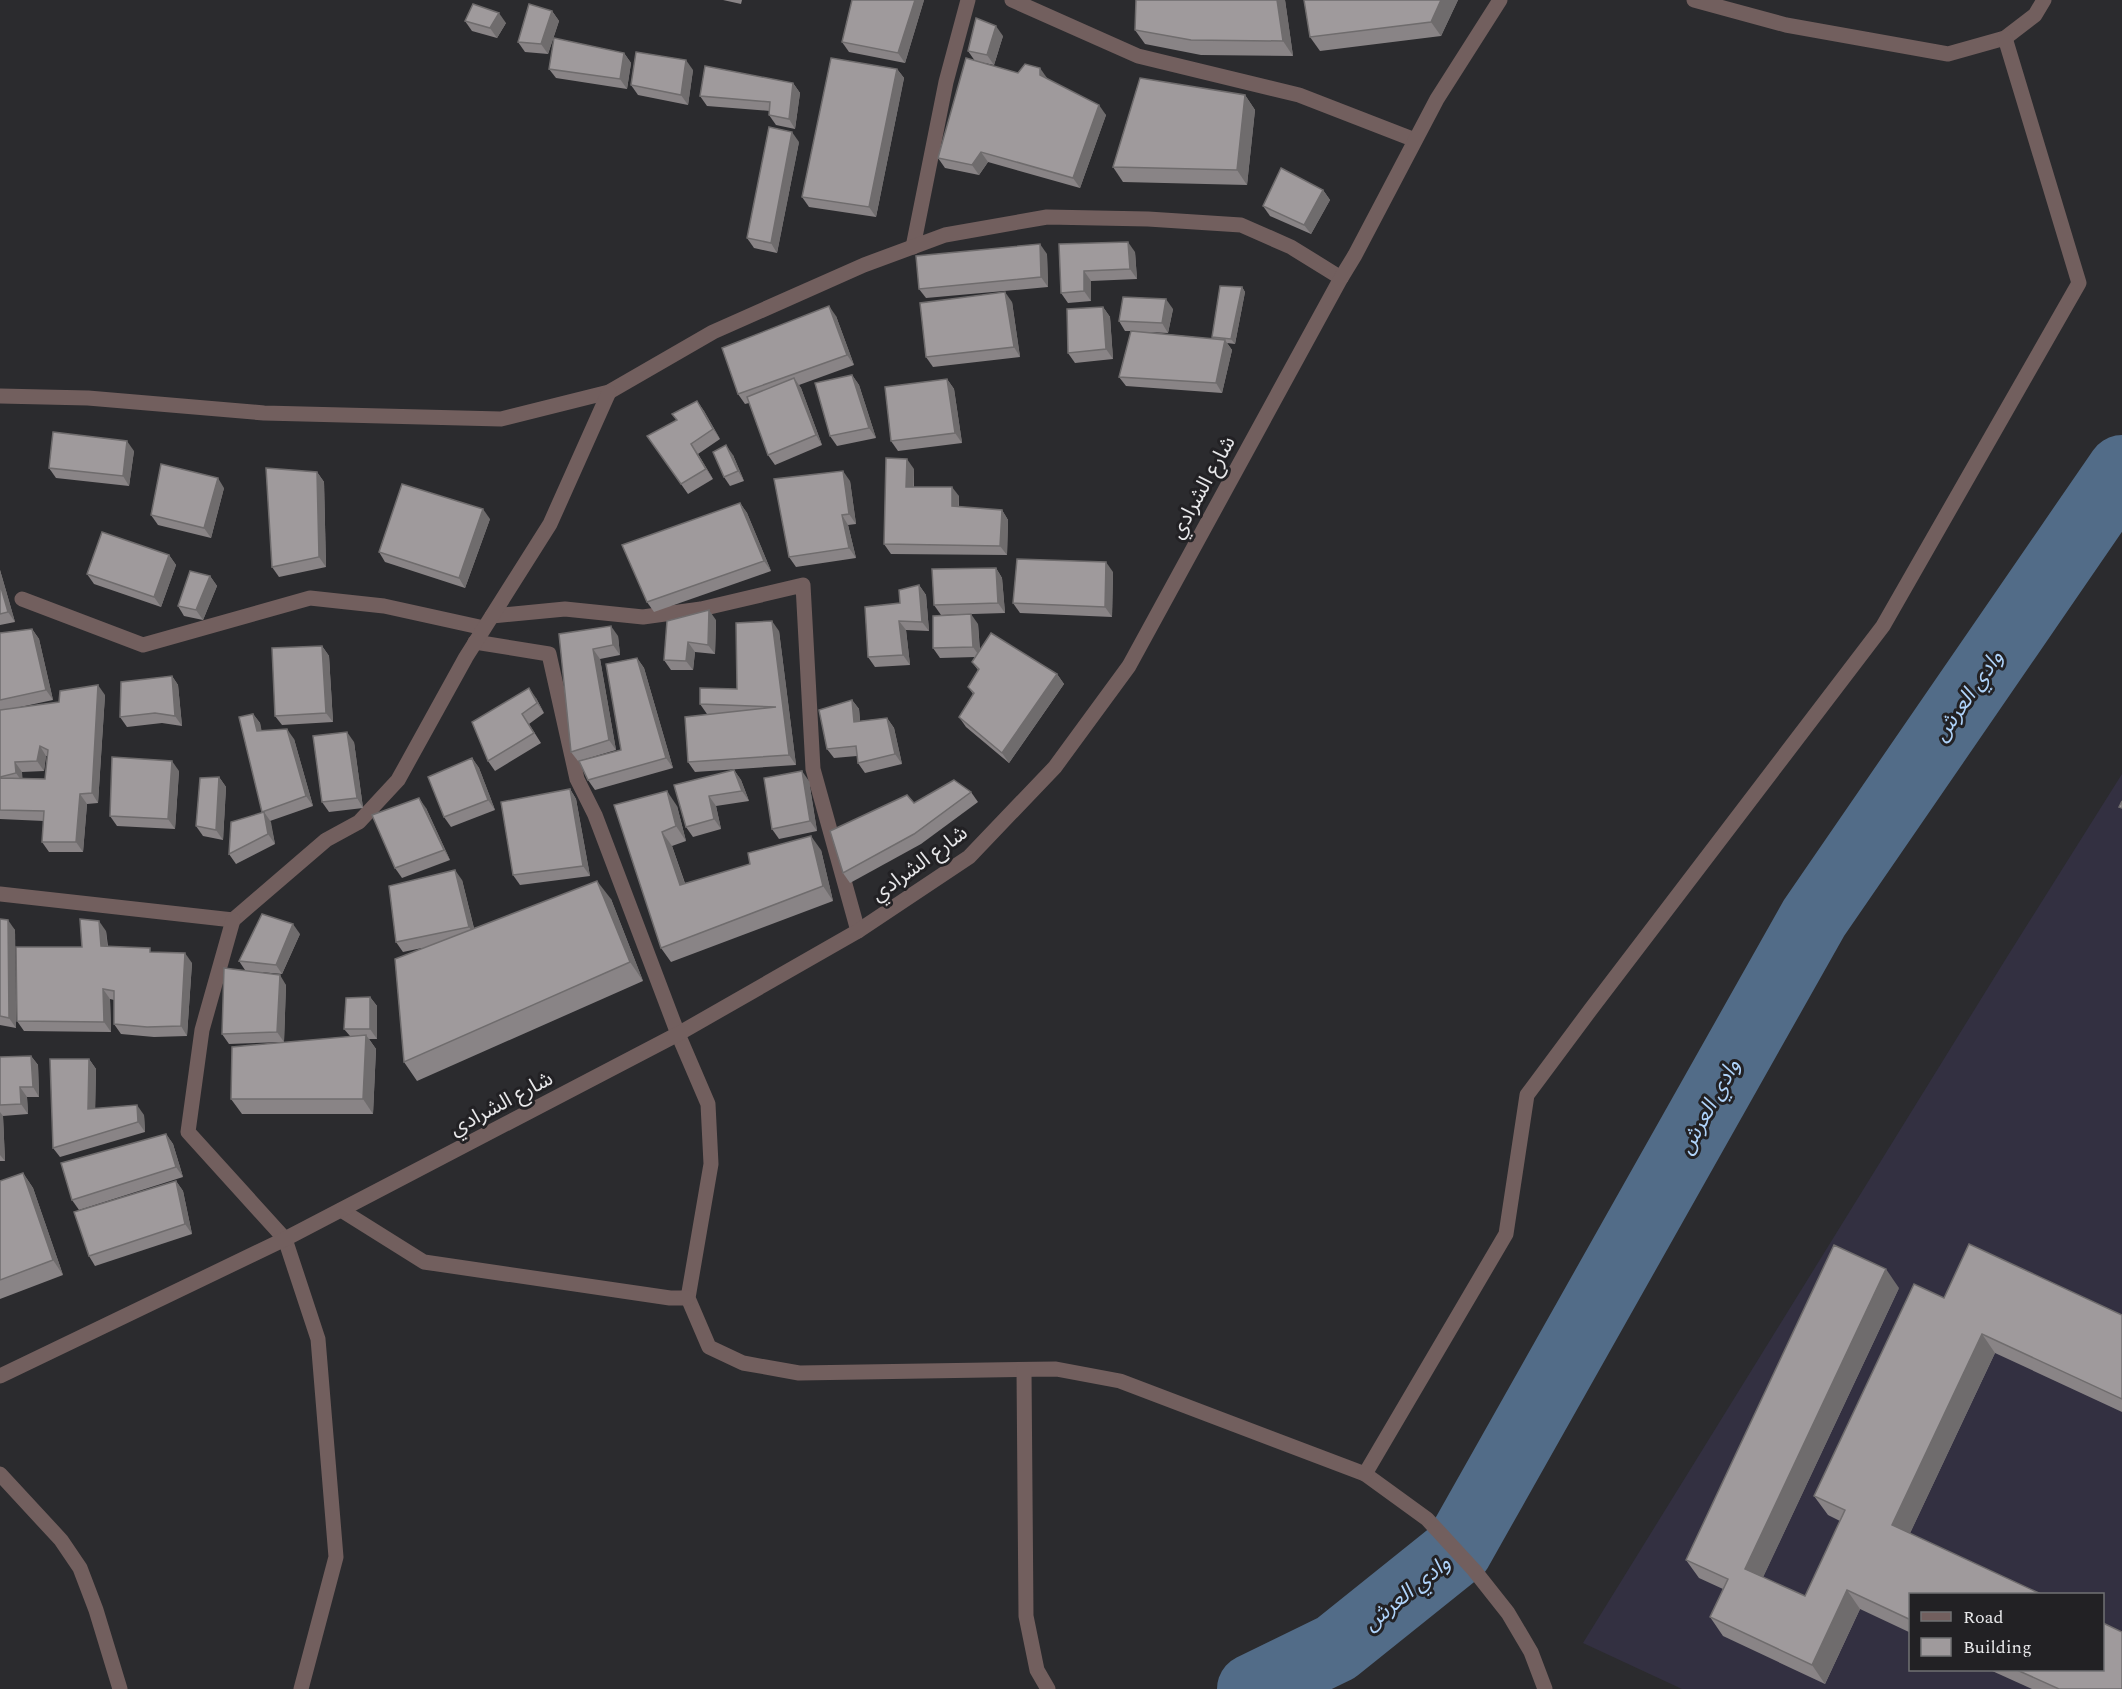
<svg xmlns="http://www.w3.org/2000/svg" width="2122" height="1689" viewBox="0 0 2122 1689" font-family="Spectral,'Noto Sans Arabic',serif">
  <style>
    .education { fill: #333041; fill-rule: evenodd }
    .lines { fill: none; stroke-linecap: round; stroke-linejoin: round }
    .river { stroke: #526c88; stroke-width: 70 }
    .minor { stroke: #725f5e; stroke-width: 15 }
    .wall { fill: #898486; fill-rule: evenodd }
    .shaded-wall { fill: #6f6c6d }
    .building { fill: #9f9a9c; stroke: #6f6c6d; stroke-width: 1.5 }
    .labels { text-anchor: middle; stroke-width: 6; stroke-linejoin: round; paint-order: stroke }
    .street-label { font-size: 21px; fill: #e8e8ea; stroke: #222124 }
    .water-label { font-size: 22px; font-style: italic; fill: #afd3fa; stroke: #222124 }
  </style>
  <rect width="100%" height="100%" fill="#2b2b2e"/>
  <!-- education -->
  <path class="education" d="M2122,774v915h-440l-99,-46 424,-686zM1910,1594h192v76h-192z"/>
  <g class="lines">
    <!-- river -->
    <polyline class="river" points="1252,1689 1336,1648 1457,1551 1814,918 2122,470"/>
    <!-- minor -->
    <g class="minor">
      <polyline points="1012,0 1138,56 1299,95 1415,140"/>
      <polyline points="1694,0 1786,25 1948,54 2005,38 2035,15 2044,0"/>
      <polyline points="913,247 946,82 968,0"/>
      <polyline points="0,396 88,398 264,413 501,419 609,392 713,332 864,265 945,235 1047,217 1148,219 1241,225 1291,247 1341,278"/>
      <polyline points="22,599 143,645 310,598 384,606 484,628"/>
      <polyline points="492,616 565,609 643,617 701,609 803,585 813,769 858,931"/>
      <polyline points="475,642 549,654 577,779 595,815 678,1034 708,1104 711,1164 688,1298 709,1347 743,1363 799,1373 1056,1369 1120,1381 1365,1474 1427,1519 1474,1570 1508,1613 1531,1652 1545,1689"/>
      <polyline points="0,894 233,920 326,840 359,822 398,780 466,657 550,524 609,392"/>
      <polyline points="233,920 202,1030 188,1132 285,1239 318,1339 336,1557 301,1689"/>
      <polyline points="341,1210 424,1262 670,1298 688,1298"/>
      <polyline points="1024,1370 1026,1616 1037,1670 1048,1689"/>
      <polyline points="0,1376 285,1239 678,1034 858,931 969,857 1055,767 1129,666 1341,278 1355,255 1437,99 1500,0"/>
      <polyline points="0,1474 61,1540 80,1568 96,1610 120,1689"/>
      <polyline points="1365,1474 1506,1234 1527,1095 1591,1009 1883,626 2079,283 2005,38"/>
    </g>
  </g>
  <!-- wall -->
  <g class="wall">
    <polygon points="723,0 742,0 741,4"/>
    <polygon points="852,0 924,0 905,63 849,52 842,42"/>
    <polygon points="1285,0 1293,56 1201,55 1145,44 1135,30"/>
    <polygon points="1304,0 1458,0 1441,36 1320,51 1310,37"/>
    <polygon points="552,11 559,21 548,54 525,52 518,42"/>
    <polygon points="465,21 506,23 497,38 472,31"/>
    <polygon points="1003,36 994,65 975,61 968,51"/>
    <polygon points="624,53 631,63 627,89 556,78 549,69"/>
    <polygon points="897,69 904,78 876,217 809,207 802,197"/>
    <polygon points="693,70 688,105 638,95 631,85"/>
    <polygon points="1018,73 1047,78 1047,79 1106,115 1080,188 988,162 979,175 945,168 938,158"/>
    <polygon points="793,83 800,93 795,129 776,125 769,115 770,111 707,106 700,96"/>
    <polygon points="1245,95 1255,110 1247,185 1123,182 1113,167"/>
    <polygon points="799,142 777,253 754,248 747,238"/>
    <polygon points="1323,190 1330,200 1311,234 1270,216 1263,206"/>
    <polygon points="1059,244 1135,252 1137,279 1091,281 1091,301 1068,303 1061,293"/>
    <polygon points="1047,254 1048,287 926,298 919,289"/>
    <polygon points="1242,287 1245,292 1235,344 1227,343 1232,350 1222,393 1126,386 1119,377 1131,331 1125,331 1119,321 1173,309 1168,333 1147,332 1214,339 1212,337"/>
    <polygon points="1012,302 1020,357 933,367 926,357"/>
    <polygon points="1103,307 1110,317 1113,359 1075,363 1068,353"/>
    <polygon points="836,316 854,365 799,385 801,388 822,445 775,465 768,455 749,403 745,404 738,394"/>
    <polygon points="852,375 859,385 876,438 837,446 830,436"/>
    <polygon points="947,379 954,389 962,443 898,451 891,441"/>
    <polygon points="697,401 704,411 720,439 698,454 713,479 688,494 647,436 677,421 672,414"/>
    <polygon points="134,451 129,486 56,478 49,468"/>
    <polygon points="733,455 744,481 730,486 724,477"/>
    <polygon points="914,469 914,487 959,496 959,507 1002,510 1008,520 1007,555 891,554 884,544"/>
    <polygon points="317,472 324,482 326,567 279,577 272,567"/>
    <polygon points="850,481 856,524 848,525 856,558 796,567 789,557"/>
    <polygon points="224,488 211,538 158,525 151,515"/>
    <polygon points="740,503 747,513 771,571 654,612 647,602"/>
    <polygon points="490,519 465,588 385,562 379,552"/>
    <polygon points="169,555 176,565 161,607 94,584 87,574"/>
    <polygon points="996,568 1002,578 1005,613 941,615 934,605"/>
    <polygon points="0,570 15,622 0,625"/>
    <polygon points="1113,572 1112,617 1020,613 1013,603"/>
    <polygon points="210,576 217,586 203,620 184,616 178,606"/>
    <polygon points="919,585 926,595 929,631 906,630 910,665 875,667 868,657 900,603"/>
    <polygon points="716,620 715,654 695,652 693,670 671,670 664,660"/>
    <polygon points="978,624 980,650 1057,674 1064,684 1009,763 966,727 959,717 973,694 968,687 978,670 972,662 975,657 940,658 933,648"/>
    <path d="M32,629l7,10 14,61 -47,10 99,-15 -7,108 -11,1 -4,48h-34l-7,-10 2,-21 -44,-2v-186zM46,756h2l-3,23 -23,-1v-6l22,-1z"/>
    <polygon points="779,631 796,765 695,772 688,762 712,714 707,714 700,704 737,689"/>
    <polygon points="559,634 618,636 620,655 600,659 616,750 579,761 621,750 637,658 644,668 673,768 595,790 588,780 579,761 578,761 571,752"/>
    <polygon points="322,646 329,656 333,722 282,725 275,716"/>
    <polygon points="172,676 178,685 182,726 162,723 127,727 120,717"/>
    <polygon points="536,698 544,713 529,724 541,743 495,771 488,761 472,722"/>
    <polygon points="852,700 859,709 860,721 887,718 894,728 902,764 865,773 858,763 857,756 834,758 827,749"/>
    <polygon points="253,714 260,723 261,730 294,739 313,806 270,821 275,844 236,864 229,854 263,812"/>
    <polygon points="354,742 363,808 329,812 322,802"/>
    <polygon points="472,758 479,768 495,810 451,827 444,817"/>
    <polygon points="734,770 741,780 749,801 716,806 721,829 693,837 686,827 674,785"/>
    <polygon points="179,771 175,829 117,826 110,816"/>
    <polygon points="219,777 226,787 223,840 203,836 196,826"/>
    <polygon points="809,781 817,831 779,839 772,829"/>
    <polygon points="570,789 576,799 590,876 520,885 513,875"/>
    <polygon points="971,792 978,802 921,844 850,883 843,873 914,803"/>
    <polygon points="614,805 677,806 686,841 672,846 685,883 821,850 833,901 671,962 661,948"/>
    <polygon points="426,808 450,860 402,878 395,868"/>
    <polygon points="462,880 474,928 611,899 643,981 417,1081 404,1062 422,948 403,952 396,942"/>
    <polygon points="0,919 15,930 16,1028 0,1025"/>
    <polygon points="106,931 108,946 153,953 192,963 187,1036 154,1037 121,1034 114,1024 114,1000 110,999 111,1032 24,1031 17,1021 82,947"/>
    <polygon points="300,934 282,974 260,972 286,985 284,1042 229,1044 222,1034 245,970 239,961"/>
    <polygon points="370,997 377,1006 377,1039 369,1039 376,1049 373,1114 242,1114 231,1099 350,1036 344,1029"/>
    <polygon points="31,1056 38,1065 39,1097 27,1097 28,1114 3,1116 5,1161 0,1161 0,1057"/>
    <polygon points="89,1059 96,1069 95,1109 144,1115 145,1132 60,1157 53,1148"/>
    <polygon points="166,1134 173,1144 183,1177 79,1210 72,1200"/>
    <polygon points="23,1173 33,1188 63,1275 0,1299 0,1181"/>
    <polygon points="176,1181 183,1191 192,1234 95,1266 89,1256"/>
    <polygon points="1899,1288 1763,1577 1805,1596 1840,1521 1828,1515 1814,1496 1944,1298 2122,1315 2122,1412 1995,1353 1910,1533 1911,1633 1860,1609 1825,1684 1723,1636 1710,1617 1723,1589 1699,1578 1686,1560"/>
    <polygon points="1990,1670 2103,1670 2122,1689 2032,1689"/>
  </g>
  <!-- shaded-wall -->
  <g class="shaded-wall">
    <polygon points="915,0 924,0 905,63 898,53"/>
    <polygon points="1277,0 1285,0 1293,56 1283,41"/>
    <polygon points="1441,0 1458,0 1441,36 1431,22"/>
    <polygon points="552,11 559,21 548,54 541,44"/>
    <polygon points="499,13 506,23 497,38 490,28"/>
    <polygon points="996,26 1003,36 994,65 987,55"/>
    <polygon points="624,53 631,63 627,89 620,79"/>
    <polygon points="686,60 693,70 688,105 681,95"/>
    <polygon points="1040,68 1047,78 1046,85 1040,75"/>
    <polygon points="897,69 904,78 876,217 869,207"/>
    <polygon points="793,83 800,93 795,129 789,119"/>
    <polygon points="1245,95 1255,110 1247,185 1237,170"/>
    <polygon points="1099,105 1106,115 1080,188 1073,178"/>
    <polygon points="792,132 799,142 777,253 771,243"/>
    <polygon points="981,152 988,162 979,175 972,165"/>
    <polygon points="1323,190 1330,200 1311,234 1304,225"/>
    <polygon points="1128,242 1135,252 1137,279 1130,269"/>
    <polygon points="1040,244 1047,254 1048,287 1041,277"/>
    <polygon points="1084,271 1091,281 1091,301 1084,291"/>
    <polygon points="1242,287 1245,292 1235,344 1231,339"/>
    <polygon points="1005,292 1012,302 1020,357 1014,347"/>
    <polygon points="1166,299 1173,309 1168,333 1162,323"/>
    <polygon points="829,306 836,316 854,365 847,355"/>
    <polygon points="1103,307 1110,317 1113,359 1106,349"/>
    <polygon points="1225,340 1232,350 1222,393 1216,383"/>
    <polygon points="852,375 859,385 876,438 869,428"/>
    <polygon points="794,378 801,388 822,445 816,435"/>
    <polygon points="947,379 954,389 962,443 955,433"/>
    <polygon points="697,401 704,411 720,439 713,429"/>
    <polygon points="127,441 134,451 129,486 123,476"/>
    <polygon points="691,444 698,454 713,479 706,469"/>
    <polygon points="726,445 733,455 744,481 738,471"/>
    <polygon points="907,459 914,469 913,497 906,487"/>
    <polygon points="843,471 850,481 856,524 849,514"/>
    <polygon points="317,472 324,482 326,567 319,557"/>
    <polygon points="218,478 224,488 211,538 204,528"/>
    <polygon points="952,487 959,496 958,516 952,506"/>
    <polygon points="740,503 747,513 771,571 764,561"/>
    <polygon points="483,509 490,519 465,588 459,578"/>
    <polygon points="1002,510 1008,520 1007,555 1000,546"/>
    <polygon points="842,515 848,525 856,558 849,548"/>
    <polygon points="169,555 176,565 161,607 154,597"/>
    <polygon points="1106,562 1113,572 1112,617 1105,607"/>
    <polygon points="996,568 1002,578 1005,613 998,603"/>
    <polygon points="0,570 15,622 8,612 0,584"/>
    <polygon points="210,576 217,586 203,620 196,610"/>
    <polygon points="919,585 926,595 929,631 922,622"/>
    <polygon points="709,610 716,620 715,654 708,645"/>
    <polygon points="971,614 978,624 980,657 973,647"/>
    <polygon points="772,621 779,631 796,765 789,755"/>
    <polygon points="899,621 906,630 910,665 903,655"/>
    <polygon points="611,626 618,636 620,655 613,645"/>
    <polygon points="32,629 39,639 53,700 46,690"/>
    <polygon points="688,642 695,652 693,670 686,661"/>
    <polygon points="322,646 329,656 333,722 326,713"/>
    <polygon points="593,649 600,659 616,750 609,740"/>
    <polygon points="637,658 644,668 673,768 666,758"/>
    <polygon points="1057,674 1064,684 1009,763 1002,753"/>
    <polygon points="172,676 178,685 182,726 175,716"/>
    <polygon points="98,685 105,695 98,803 92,793"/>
    <polygon points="529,688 536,698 544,713 537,703"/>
    <polygon points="852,700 859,709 861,732 854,722"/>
    <polygon points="253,714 260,723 264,741 257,731"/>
    <polygon points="887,718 894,728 902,764 895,754"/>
    <polygon points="287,729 294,739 313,806 306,796"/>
    <polygon points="347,732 354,742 363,808 357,798"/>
    <polygon points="40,746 46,756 44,771 37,761"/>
    <polygon points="472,758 479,768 495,810 488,800"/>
    <polygon points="172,761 179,771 175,829 168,819"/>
    <polygon points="15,762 22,772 23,783 16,773"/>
    <polygon points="734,770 741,780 749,801 742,791"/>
    <polygon points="802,771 809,781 817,831 810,821"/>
    <polygon points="219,777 226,787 223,840 216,830"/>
    <polygon points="570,789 576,799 590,876 583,866"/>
    <polygon points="667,791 677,806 686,841 676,826"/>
    <polygon points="80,794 87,804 83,852 76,842"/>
    <polygon points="709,796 716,806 721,829 714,819"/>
    <polygon points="419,798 426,808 450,860 444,850"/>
    <polygon points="264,812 271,822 275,844 268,834"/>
    <polygon points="662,832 672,846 690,899 680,885"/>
    <polygon points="811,836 821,850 833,901 823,886"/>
    <polygon points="455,870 462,880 476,937 469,927"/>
    <polygon points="597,881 611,899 643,981 630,962"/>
    <polygon points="8,920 15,930 16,1028 9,1018"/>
    <polygon points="99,921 106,931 108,955 101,946"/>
    <polygon points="293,924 300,934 282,974 276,965"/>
    <polygon points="185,953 192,963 187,1036 181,1026"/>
    <polygon points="280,975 286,985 284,1042 277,1032"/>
    <polygon points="103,989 110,999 111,1032 104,1022"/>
    <polygon points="370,997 377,1006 377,1039 370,1029"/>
    <polygon points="366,1035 376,1049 373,1114 363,1099"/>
    <polygon points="31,1056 38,1065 39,1097 33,1087"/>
    <polygon points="89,1059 96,1069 95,1119 88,1109"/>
    <polygon points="20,1087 27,1097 28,1114 21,1104"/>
    <polygon points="137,1105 144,1115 145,1132 138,1122"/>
    <polygon points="0,1112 3,1116 5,1161 0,1155"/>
    <polygon points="166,1134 173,1144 183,1177 176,1167"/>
    <polygon points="23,1173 33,1188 63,1275 53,1260"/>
    <polygon points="176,1181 183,1191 192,1234 185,1224"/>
    <polygon points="1886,1269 1899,1288 1758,1588 1745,1569"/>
    <polygon points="1982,1334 1995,1353 1905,1544 1892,1525"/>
    <polygon points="1847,1590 1860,1609 1825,1684 1812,1665"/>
  </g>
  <!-- building -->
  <g class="building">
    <polygon points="852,0 915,0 898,53 842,42"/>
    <polygon points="1136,0 1277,0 1283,41 1191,40 1135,30"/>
    <polygon points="1304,0 1441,0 1431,22 1310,37"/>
    <polygon points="473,4 499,13 490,28 465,21"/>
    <polygon points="529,4 552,11 541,44 518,42"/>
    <polygon points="976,18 996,26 987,55 968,51"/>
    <polygon points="554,38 624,53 620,79 549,69"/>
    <polygon points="636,52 686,60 681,95 631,85"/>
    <polygon points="831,58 897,69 869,207 802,197"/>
    <polygon points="966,58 1018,73 1025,64 1040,68 1040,75 1099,105 1073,178 981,152 972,165 938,158"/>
    <polygon points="705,66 793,83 789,119 769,115 770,102 700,96"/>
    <polygon points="1140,78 1245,95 1237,170 1113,167"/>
    <polygon points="769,127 792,132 771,243 747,238"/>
    <polygon points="1281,168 1323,190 1304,225 1263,206"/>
    <polygon points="1128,242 1130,269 1084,271 1084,291 1061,293 1059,244"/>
    <polygon points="1040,244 1041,277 919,289 916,256"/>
    <polygon points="1220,286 1242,287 1231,339 1212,337"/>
    <polygon points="1005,292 1014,347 926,357 920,303"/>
    <polygon points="1123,297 1166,299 1162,323 1119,321"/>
    <polygon points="829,306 847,355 738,394 722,348"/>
    <polygon points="1103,307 1106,349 1068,353 1067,309"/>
    <polygon points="1131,331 1225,340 1216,383 1119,377"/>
    <polygon points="852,375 869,428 830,436 815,383"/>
    <polygon points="794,378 816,435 768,455 747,397"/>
    <polygon points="947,379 955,433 891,441 885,387"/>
    <polygon points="697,401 713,429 691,444 706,469 681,484 647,436 677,420 672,414"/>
    <polygon points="53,432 127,441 123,476 49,468"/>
    <polygon points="726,445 738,471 724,477 713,452"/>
    <polygon points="886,458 907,459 906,487 952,487 952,506 1002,510 1000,546 884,544"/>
    <polygon points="161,464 218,478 204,528 151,515"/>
    <polygon points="266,468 317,472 319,557 272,567"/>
    <polygon points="843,471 849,514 842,515 849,548 789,557 774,479"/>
    <polygon points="402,484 483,509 459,578 379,552"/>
    <polygon points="740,503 764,561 647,602 622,545"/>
    <polygon points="102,532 169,555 154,597 87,574"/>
    <polygon points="1017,559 1106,562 1105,607 1013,603"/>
    <polygon points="996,568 998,603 934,605 932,569"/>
    <polygon points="190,571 210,576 196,610 178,606"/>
    <polygon points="0,584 8,612 0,614"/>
    <polygon points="919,585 922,622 899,621 903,655 868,657 865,607 900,603 899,590"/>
    <polygon points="709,610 708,645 688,642 686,661 664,660 667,621"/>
    <polygon points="971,614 973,647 933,648 933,616"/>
    <polygon points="772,621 789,755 688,762 685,717 776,707 700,704 700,688 737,689 736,623"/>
    <polygon points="611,626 613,645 593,649 609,740 571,752 559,634"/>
    <polygon points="32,629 46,690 0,700 0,633"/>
    <polygon points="991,633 1057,674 1002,753 959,717 974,693 968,687 979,669 972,662"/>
    <polygon points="322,646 326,713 275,716 272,648"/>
    <polygon points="637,658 666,758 588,780 579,761 621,750 606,664"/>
    <polygon points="172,676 175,716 155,713 120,717 121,682"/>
    <polygon points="98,685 92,793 80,794 76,842 42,842 44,811 0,810 0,778 45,779 48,750 40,746 37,761 15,762 16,773 0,777 0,710 59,702 60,691"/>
    <polygon points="529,688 537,703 522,714 534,733 488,761 472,722"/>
    <polygon points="852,700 854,722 887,718 895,754 858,763 856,746 827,749 819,710"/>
    <polygon points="253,714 257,731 287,729 306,796 262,812 239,717"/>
    <polygon points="347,732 357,798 322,802 313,736"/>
    <polygon points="112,757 172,761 168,819 110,816"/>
    <polygon points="472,758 488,800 444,817 428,777"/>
    <polygon points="734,770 742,791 709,796 714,819 686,827 674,785"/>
    <polygon points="802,771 810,821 772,829 764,778"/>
    <polygon points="219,777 216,830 196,826 200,778"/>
    <polygon points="954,780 971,792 914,834 843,873 830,831 907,795 914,803"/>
    <polygon points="570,789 583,866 513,875 501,802"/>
    <polygon points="667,791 676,826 662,832 680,885 750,864 748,853 811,836 823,886 661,948 614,805"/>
    <polygon points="419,798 444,850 395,868 372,815"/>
    <polygon points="2122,801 2122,808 2119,807"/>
    <polygon points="264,812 268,834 229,854 231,822"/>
    <polygon points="455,870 469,927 396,942 389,886"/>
    <polygon points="597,881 630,962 404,1062 395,959"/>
    <polygon points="262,914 293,924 276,965 239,961"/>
    <polygon points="0,919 8,920 9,1018 0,1016"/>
    <polygon points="80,919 99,921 101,946 150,948 150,952 185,953 181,1026 147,1027 114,1024 114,991 103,989 104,1022 17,1021 16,947 82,947"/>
    <polygon points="224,968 280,975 277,1032 222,1034"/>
    <polygon points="370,997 370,1029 344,1029 346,998"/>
    <polygon points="366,1035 363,1099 231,1099 232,1047"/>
    <polygon points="31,1056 33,1087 20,1087 21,1104 0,1105 0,1057"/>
    <polygon points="50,1059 89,1059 88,1109 137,1105 138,1122 53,1148"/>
    <polygon points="166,1134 176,1167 72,1200 61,1163"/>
    <polygon points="23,1173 53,1260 0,1280 0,1181"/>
    <polygon points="176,1181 185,1224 89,1256 74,1212"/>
    <polygon points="1969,1244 2122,1315 2122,1399 1982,1334 1892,1525 2041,1594 1911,1594 1911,1620 1847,1590 1812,1665 1710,1617 1728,1579 1686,1560 1834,1245 1886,1269 1745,1569 1805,1596 1845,1510 1814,1496 1914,1284 1944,1298"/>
    <polygon points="2103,1623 2122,1632 2122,1689 2059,1689 2017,1670 2103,1670"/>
  </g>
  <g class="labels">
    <!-- street labels -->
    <g class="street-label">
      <text transform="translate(1202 487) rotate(-61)" y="7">شارع الشرادي</text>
      <text transform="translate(919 863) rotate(-36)" y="7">شارع الشرادي</text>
      <text transform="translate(501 1103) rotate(-28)" y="7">شارع الشرادي</text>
    </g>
    <!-- water labels -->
    <g class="water-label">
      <text transform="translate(1967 695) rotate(-55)" y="8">وادي العرش</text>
      <text transform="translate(1708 1106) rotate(-61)" y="8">وادي العرش</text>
      <text transform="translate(1406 1592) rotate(-39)" y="8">وادي العرش</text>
    </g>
  </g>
  <!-- legend -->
  <rect x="1909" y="1593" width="195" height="78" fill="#222124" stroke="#717173" stroke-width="1.5"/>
  <rect x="1921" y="1612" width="30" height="9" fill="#725f5e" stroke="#717173" stroke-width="1.5"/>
  <text x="1963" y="1623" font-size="18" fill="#e8e8ea">Road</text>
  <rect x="1921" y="1638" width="30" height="18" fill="#9f9a9c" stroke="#717173" stroke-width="1.5"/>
  <text x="1963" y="1653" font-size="18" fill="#e8e8ea">Building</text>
</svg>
